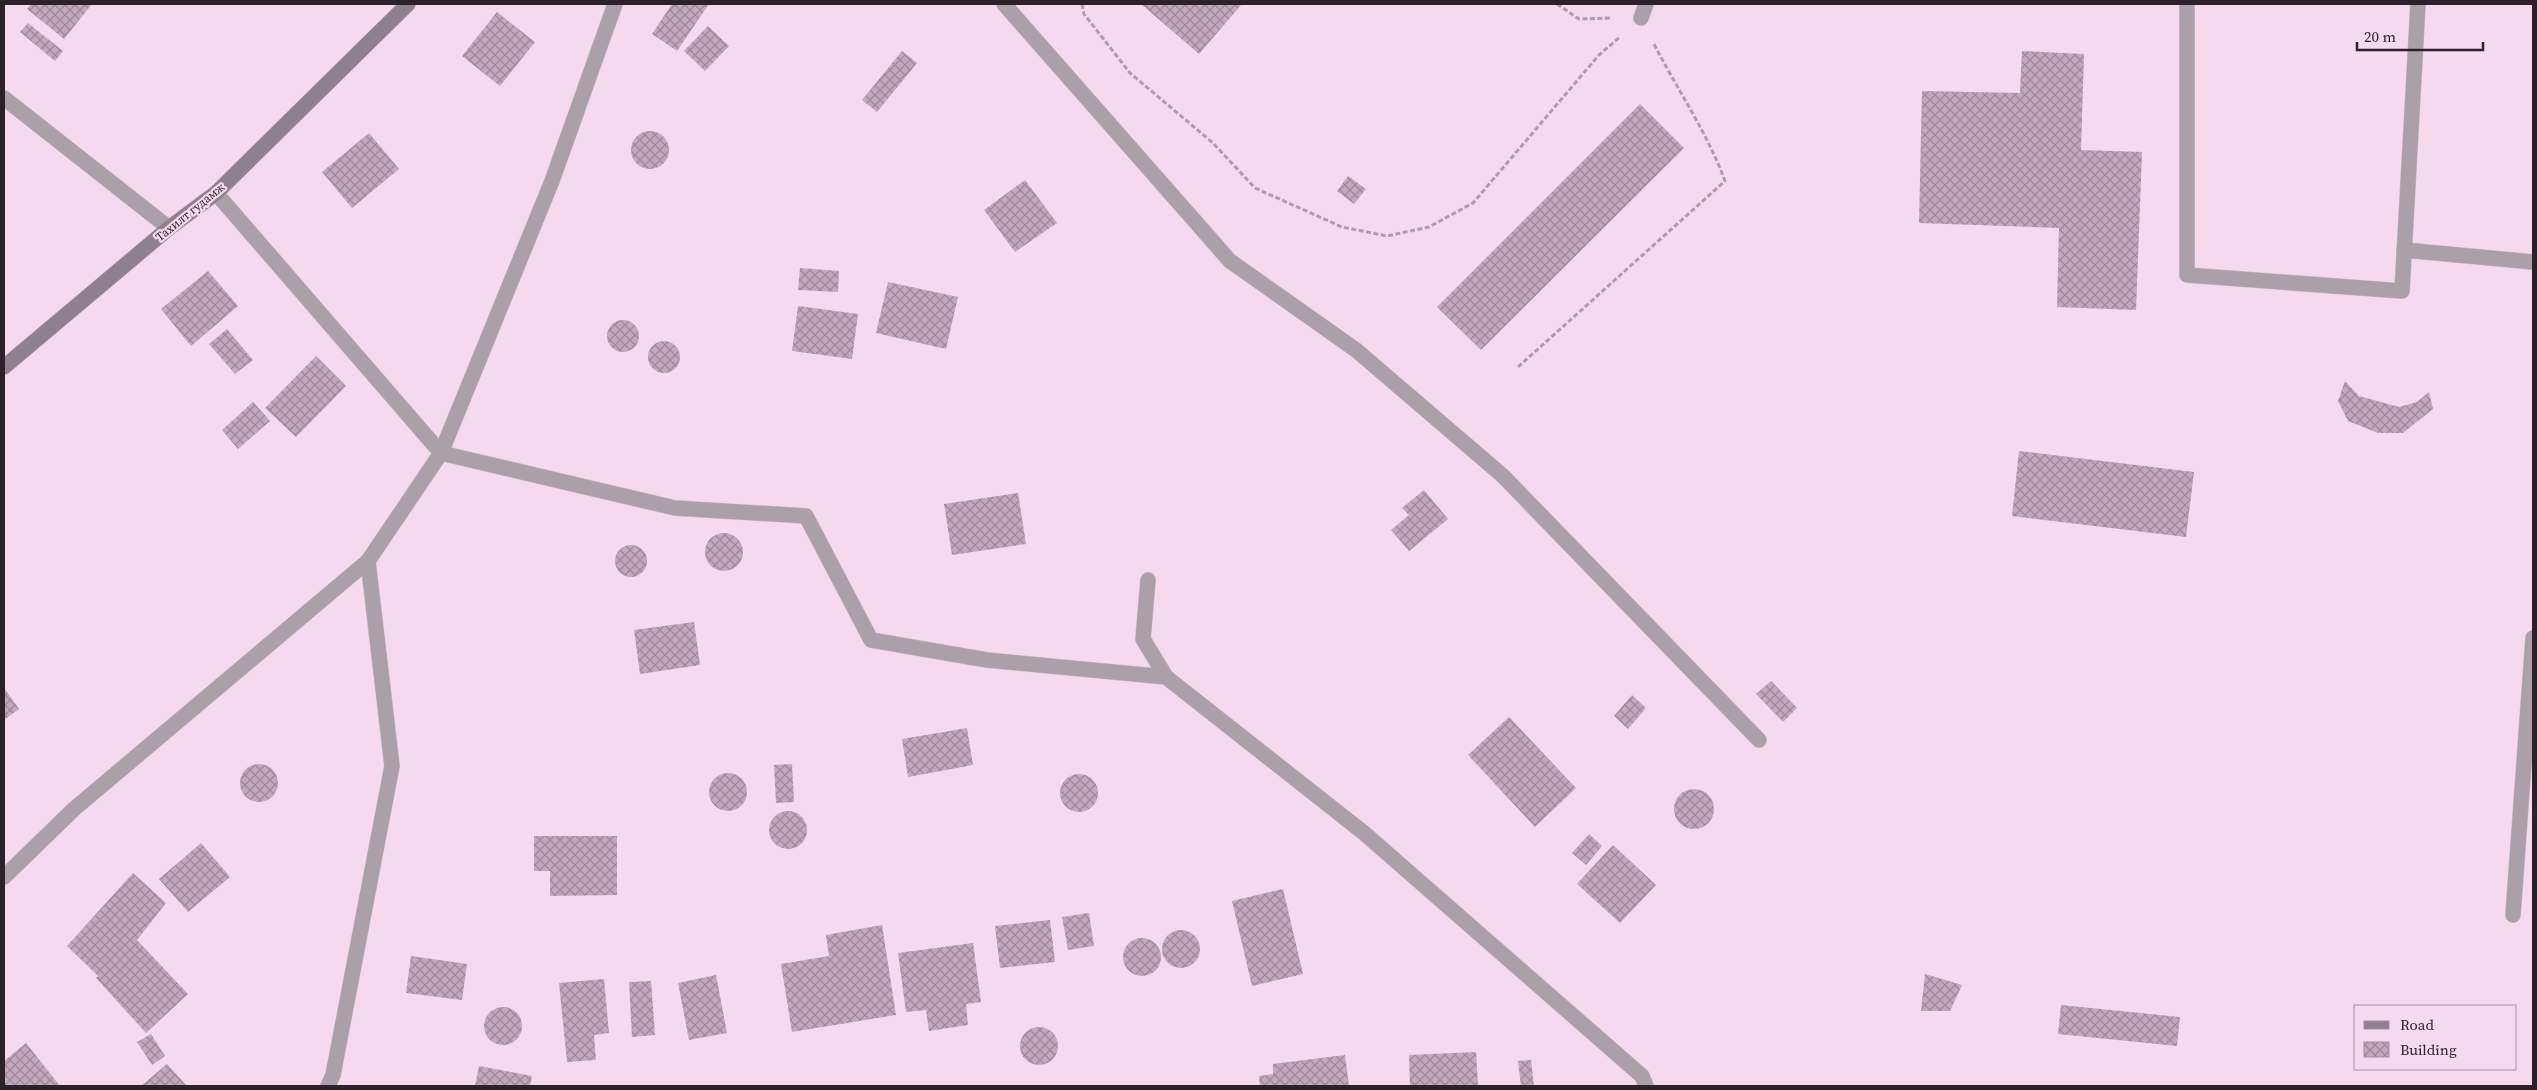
<svg xmlns="http://www.w3.org/2000/svg" width="2537" height="1090" viewBox="0 0 2537 1090" font-family="'Source Serif 4',serif">
  <style>
    .building { fill: url(#building-cross-hatch) }
    .lines { fill: none; stroke-linecap: round; stroke-linejoin: round }
    .lane-casing { stroke: #d1b8cb; stroke-width: 16 }
    .street-casing { stroke: #d1b8cb; stroke-width: 16 }
    .secondary-casing { stroke: #d1b8cb; stroke-width: 16 }
    .path { stroke: #b19bab; stroke-width: 3; stroke-dasharray: 5 2.5; stroke-linecap: butt }
    .lane { stroke: #aba0a8; stroke-width: 15 }
    .street { stroke: #aba0a8; stroke-width: 15 }
    .secondary { stroke: #907f8c; stroke-width: 15 }
    .labels { text-anchor: middle; stroke-width: 4.5; stroke-linejoin: round; paint-order: stroke }
    .street-label { font-size: 12px; fill: #2c2129; stroke: #f5d9ee }
  </style>
  <defs>
    <pattern id="building-cross-hatch" width="8" height="8" patternUnits="userSpaceOnUse" patternTransform="scale(1.25)"><rect width="8" height="8" fill="#c2a8bc"/><path d="M0 0l8 8M0 8l8-8" fill="none" stroke="#9e8899"/></pattern>
  </defs>
  <rect width="100%" height="100%" fill="#f5d9ee"/>
  <!-- building -->
  <g class="building">
    <polygon points="31,4 92,4 64,39 27,9"/>
    <polygon points="672,4 709,4 677,51 652,34"/>
    <polygon points="1141,4 1242,4 1199,54"/>
    <polygon points="497,12 535,42 500,86 462,56"/>
    <polygon points="28,23 63,51 55,61 20,32"/>
    <polygon points="708,26 729,46 705,71 684,51"/>
    <polygon points="902,51 917,63 877,112 862,100"/>
    <polygon points="2022,51 2084,54 2081,150 2142,152 2136,310 2057,307 2059,228 1919,223 1922,91 2020,93"/>
    <polygon points="1640,104 1684,148 1481,350 1437,307"/>
    <circle cx="650" cy="150" r="19"/>
    <polygon points="369,133 399,169 352,208 322,172"/>
    <polygon points="1348,176 1366,189 1354,204 1337,191"/>
    <polygon points="1025,180 1057,223 1015,252 984,210"/>
    <polygon points="800,268 839,271 838,292 798,290"/>
    <polygon points="208,271 238,306 191,346 161,309"/>
    <polygon points="888,282 958,297 946,349 876,333"/>
    <polygon points="798,306 858,314 852,359 792,351"/>
    <circle cx="623" cy="336" r="16"/>
    <polygon points="227,329 253,360 235,374 209,344"/>
    <circle cx="664" cy="357" r="16"/>
    <polygon points="316,356 346,386 296,437 265,408"/>
    <polygon points="2345,381 2359,396 2399,407 2417,402 2429,392 2433,409 2403,433 2378,433 2348,421 2338,401"/>
    <polygon points="253,402 270,421 238,449 222,430"/>
    <polygon points="2019,451 2194,472 2186,537 2012,516"/>
    <polygon points="1424,490 1448,519 1409,551 1391,530 1409,515 1402,508"/>
    <polygon points="1018,493 1026,544 952,555 944,504"/>
    <circle cx="724" cy="552" r="19"/>
    <circle cx="631" cy="561" r="16"/>
    <polygon points="694,622 700,665 640,674 634,630"/>
    <polygon points="1771,681 1797,708 1783,722 1756,694"/>
    <polygon points="4,688 19,709 4,720"/>
    <polygon points="1632,695 1646,708 1628,729 1614,716"/>
    <polygon points="1509,717 1576,788 1535,827 1468,755"/>
    <polygon points="967,728 973,765 908,777 902,739"/>
    <circle cx="259" cy="783" r="19"/>
    <polygon points="792,764 794,802 776,803 774,765"/>
    <circle cx="728" cy="792" r="19"/>
    <circle cx="1079" cy="793" r="19"/>
    <circle cx="1694" cy="809" r="20"/>
    <circle cx="788" cy="830" r="19"/>
    <polygon points="1589,834 1602,846 1586,865 1572,853"/>
    <polygon points="534,836 617,836 617,895 550,896 550,871 534,871"/>
    <polygon points="201,843 230,877 188,912 159,879"/>
    <polygon points="1613,845 1656,885 1620,923 1577,884"/>
    <polygon points="133,873 166,903 137,940 188,994 146,1033 96,978 98,976 67,946"/>
    <polygon points="1283,889 1303,974 1252,986 1232,901"/>
    <polygon points="1089,913 1094,946 1068,950 1062,917"/>
    <polygon points="1050,920 1055,962 1000,968 995,926"/>
    <polygon points="882,925 896,1015 792,1032 781,964 829,956 826,935"/>
    <circle cx="1181" cy="949" r="19"/>
    <circle cx="1142" cy="957" r="19"/>
    <polygon points="973,943 981,1002 966,1004 968,1025 929,1031 926,1010 906,1012 898,953"/>
    <polygon points="411,956 467,964 462,1000 406,993"/>
    <polygon points="1925,974 1962,985 1950,1011 1921,1011"/>
    <polygon points="716,975 727,1033 689,1040 678,983"/>
    <polygon points="604,979 609,1033 594,1035 596,1060 567,1062 559,983"/>
    <polygon points="651,981 655,1035 632,1037 629,982"/>
    <polygon points="2061,1005 2180,1017 2177,1046 2058,1034"/>
    <circle cx="503" cy="1026" r="19"/>
    <circle cx="1039" cy="1046" r="19"/>
    <polygon points="151,1034 165,1056 152,1065 137,1042"/>
    <polygon points="26,1043 60,1086 4,1086 4,1061"/>
    <polygon points="1476,1052 1478,1086 1410,1086 1409,1055"/>
    <polygon points="1345,1055 1349,1086 1260,1086 1259,1076 1273,1074 1273,1064"/>
    <polygon points="1531,1060 1534,1086 1521,1086 1518,1061"/>
    <polygon points="167,1064 187,1086 141,1086"/>
    <polygon points="479,1066 532,1076 530,1086 475,1086"/>
  </g>
  <g class="lines">
    <defs>
      <g id="lane">
        <polyline points="2187,4 2187,275 2402,291 2418,4"/>
        <polyline points="1641,18 1646,4"/>
        <polyline points="2404,250 2533,262"/>
        <polyline points="2513,915 2533,638"/>
      </g>
      <g id="street">
        <polyline points="1004,4 1230,261 1356,350 1503,476 1759,740"/>
        <polyline points="4,98 169,228"/>
        <polyline points="216,193 441,453 675,508 806,516 871,640 987,660 1166,677 1364,833 1642,1076 1646,1086"/>
        <polyline points="1148,580 1143,639 1166,677"/>
        <polyline points="4,877 74,809 368,561"/>
        <polyline points="328,1086 333,1075 392,766 368,561 441,453 552,181 615,4"/>
      </g>
      <polyline id="secondary" points="4,367 169,228 216,193 408,4"/>
    </defs>
    <!-- lane casing -->
    <use href="#lane" class="lane-casing"/>
    <!-- street casing -->
    <use href="#street" class="street-casing"/>
    <!-- secondary casing -->
    <use href="#secondary" class="secondary-casing"/>
    <!-- path -->
    <g class="path">
      <polyline points="1082,4 1084,14 1130,73 1213,143 1255,188 1342,227 1387,236 1429,227 1473,203 1599,55 1620,37"/>
      <polyline points="1557,4 1579,19 1612,18"/>
      <path d="M1518,367l207,-186c-17,-47 -48,-92 -71,-137"/>
    </g>
    <!-- lane -->
    <use href="#lane" class="lane"/>
    <!-- street -->
    <use href="#street" class="street"/>
    <!-- secondary -->
    <use href="#secondary" class="secondary"/>
  </g>
  <g class="labels">
    <!-- street labels -->
    <g class="street-label">
      <text transform="translate(190 212) rotate(-39)" y="4">Тахилт гудамж</text>
    </g>
  </g>
  <!-- border -->
  <rect width="2537" height="1090" fill="none" stroke="#2c2129" stroke-width="10"/>
  <!-- legend -->
  <rect x="2354" y="1005" width="162" height="65" fill="#f5d9ee" stroke="#a58f9f"/>
  <rect x="2364" y="1021" width="25" height="8" fill="#907f8c" stroke="#a58f9f"/>
  <text x="2400" y="1030" font-size="15" fill="#2c2129">Road</text>
  <rect x="2364" y="1042" width="25" height="15" fill="url(#building-cross-hatch)" stroke="#a58f9f"/>
  <text x="2400" y="1055" font-size="15" fill="#2c2129">Building</text>
  <!-- scale -->
  <path d="M2357 42v8h126v-8" fill="none" stroke="#2c2129" stroke-width="2.5"/>
  <text x="2364" y="42" font-size="15" fill="#2c2129" stroke="#f5d9ee" stroke-width="4" paint-order="stroke">20 m</text>
</svg>
